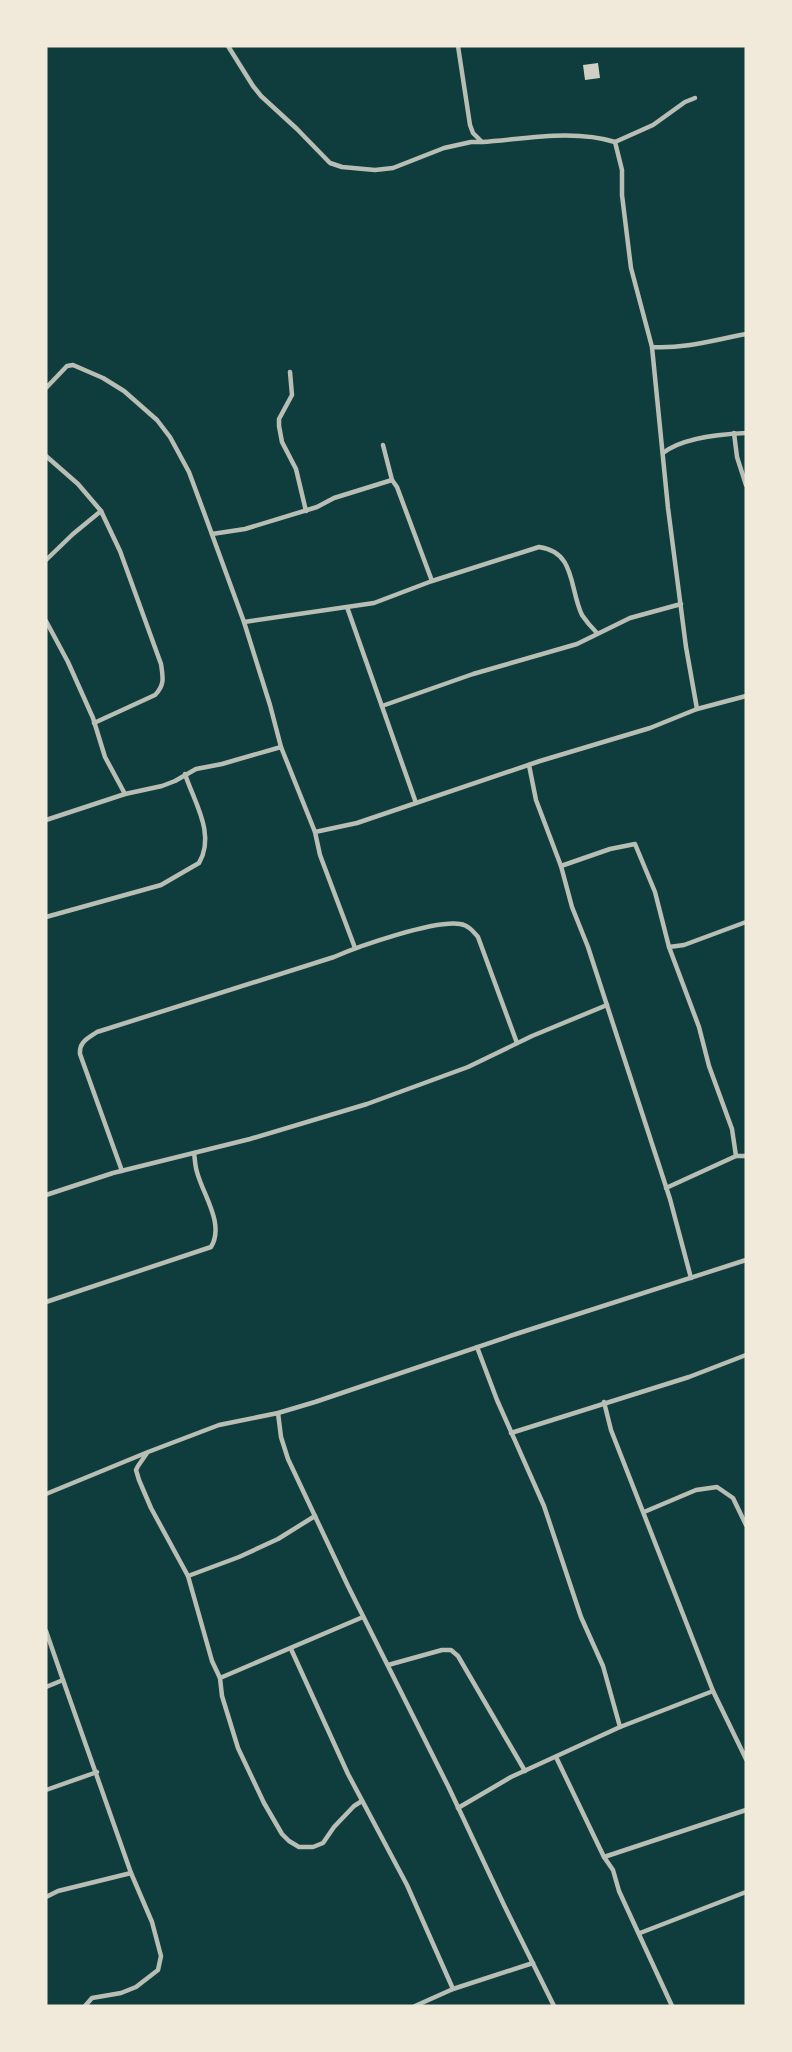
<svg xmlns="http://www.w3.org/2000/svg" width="792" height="2052" viewBox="0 0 792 2052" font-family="'Noto Serif',serif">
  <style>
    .building { fill: #cfcfc3 }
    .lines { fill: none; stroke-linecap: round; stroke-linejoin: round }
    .minor { stroke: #b8beb3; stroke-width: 4.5 }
  </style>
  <rect width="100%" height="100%" fill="#0f3d3e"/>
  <!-- building -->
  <polygon class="building" points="598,63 600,78 585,80 583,65"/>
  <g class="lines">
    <!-- minor -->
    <g class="minor">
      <polyline points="228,46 253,86 261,96 297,129 330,163 342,167 375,170 393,168 444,148 471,142 482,142"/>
      <path d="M458,46l12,79 3,8 9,9c43,-3 91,-13 133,0l7,28v25l9,73 21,79c32,2 62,-7 94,-13"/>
      <polyline points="615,142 653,125 685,102 695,98"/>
      <polyline points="652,347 668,508 686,647 697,709"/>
      <polyline points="290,372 292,395 279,419 279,426 282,442 296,469 306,511"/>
      <polyline points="46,388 67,366 73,365 103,378 124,391 157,420 170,437 189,472 206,518 244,622 270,705 281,747 315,832 320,855 355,948"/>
      <polyline points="734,433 737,457 746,485"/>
      <polyline points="383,445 392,480 397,487 432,581"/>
      <path d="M663,453c19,-15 59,-19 83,-20"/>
      <path d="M46,456l32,28 23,27 19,40 41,113c2,13 4,21 -6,31l-61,28"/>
      <polyline points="212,534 245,529 317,507 334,498 392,480"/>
      <polyline points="46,560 73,534 101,511"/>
      <polyline points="347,607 416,803"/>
      <polyline points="46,621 68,662 93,718 105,757 125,794"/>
      <path d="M244,622l130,-19 58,-22 107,-34c37,5 30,41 43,68 4,6 10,13 15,18"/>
      <polyline points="382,706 473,674 577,644 630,618 681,604"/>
      <polyline points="529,765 536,800 561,866 572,907 588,947 670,1199 691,1278"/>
      <polyline points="46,820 125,794 162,786 175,781 196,769 222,764 281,747"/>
      <polyline points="315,832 357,823 540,761 650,728 697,709 746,696"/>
      <polyline points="561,866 610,849 635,844 655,892 669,947 699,1027 709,1066 732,1129 736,1156"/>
      <path d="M46,917l115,-32 38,-22c17,-29 -5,-61 -14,-89"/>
      <polyline points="669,947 684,945 746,922"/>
      <path d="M122,1171l-42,-117c-1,-12 7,-15 17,-22l237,-75c25,-11 100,-37 126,-33 8,1 13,7 18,13l39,106"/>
      <polyline points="666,1188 736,1156 746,1156"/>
      <polyline points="46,1195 113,1173 250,1139 367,1104 468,1067 532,1036 607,1005"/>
      <path d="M46,1302l165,-55c14,-23 -8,-52 -14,-75 -2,-6 -2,-13 -3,-19"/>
      <polyline points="604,1402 611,1430 713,1691 746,1759"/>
      <polyline points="278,1413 281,1437 288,1459 348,1586 449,1788 504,1905 554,2006"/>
      <polyline points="511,1433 689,1377 746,1355"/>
      <polyline points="147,1453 138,1466 136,1470 139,1480 151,1508 188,1576 212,1661 220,1678 222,1696 238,1748 264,1803 282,1834 289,1841 299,1847 313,1847 323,1843 334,1827 354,1806 362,1801"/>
      <polyline points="46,1494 148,1452 219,1425 278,1413 315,1402 516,1334 746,1260"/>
      <polyline points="644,1512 696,1490 717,1487 733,1498 746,1525"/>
      <polyline points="188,1576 239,1557 278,1539 315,1516"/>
      <polyline points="46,1631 63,1680 46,1687"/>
      <polyline points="291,1649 348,1774 407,1885 453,1989"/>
      <polyline points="388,1665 442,1650 451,1650 458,1656 525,1771"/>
      <polyline points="220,1678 363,1617"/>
      <polyline points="63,1680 131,1873 152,1922 161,1956 158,1970 136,1987 121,1993 92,1998 85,2006"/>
      <polyline points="620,1727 713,1691"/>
      <polyline points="556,1757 604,1857 613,1870 619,1891 672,2006"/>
      <polyline points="46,1790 97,1772"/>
      <polyline points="458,1808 511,1777 620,1727 603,1666 581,1617 544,1506 497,1400 477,1347"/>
      <polyline points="604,1857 746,1810"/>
      <polyline points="46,1897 58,1891 131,1873"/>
      <polyline points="640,1933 746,1892"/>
      <polyline points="415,2006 453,1989 533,1963"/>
    </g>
  </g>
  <!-- border -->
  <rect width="792" height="2052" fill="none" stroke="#f1e9da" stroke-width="95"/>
</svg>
